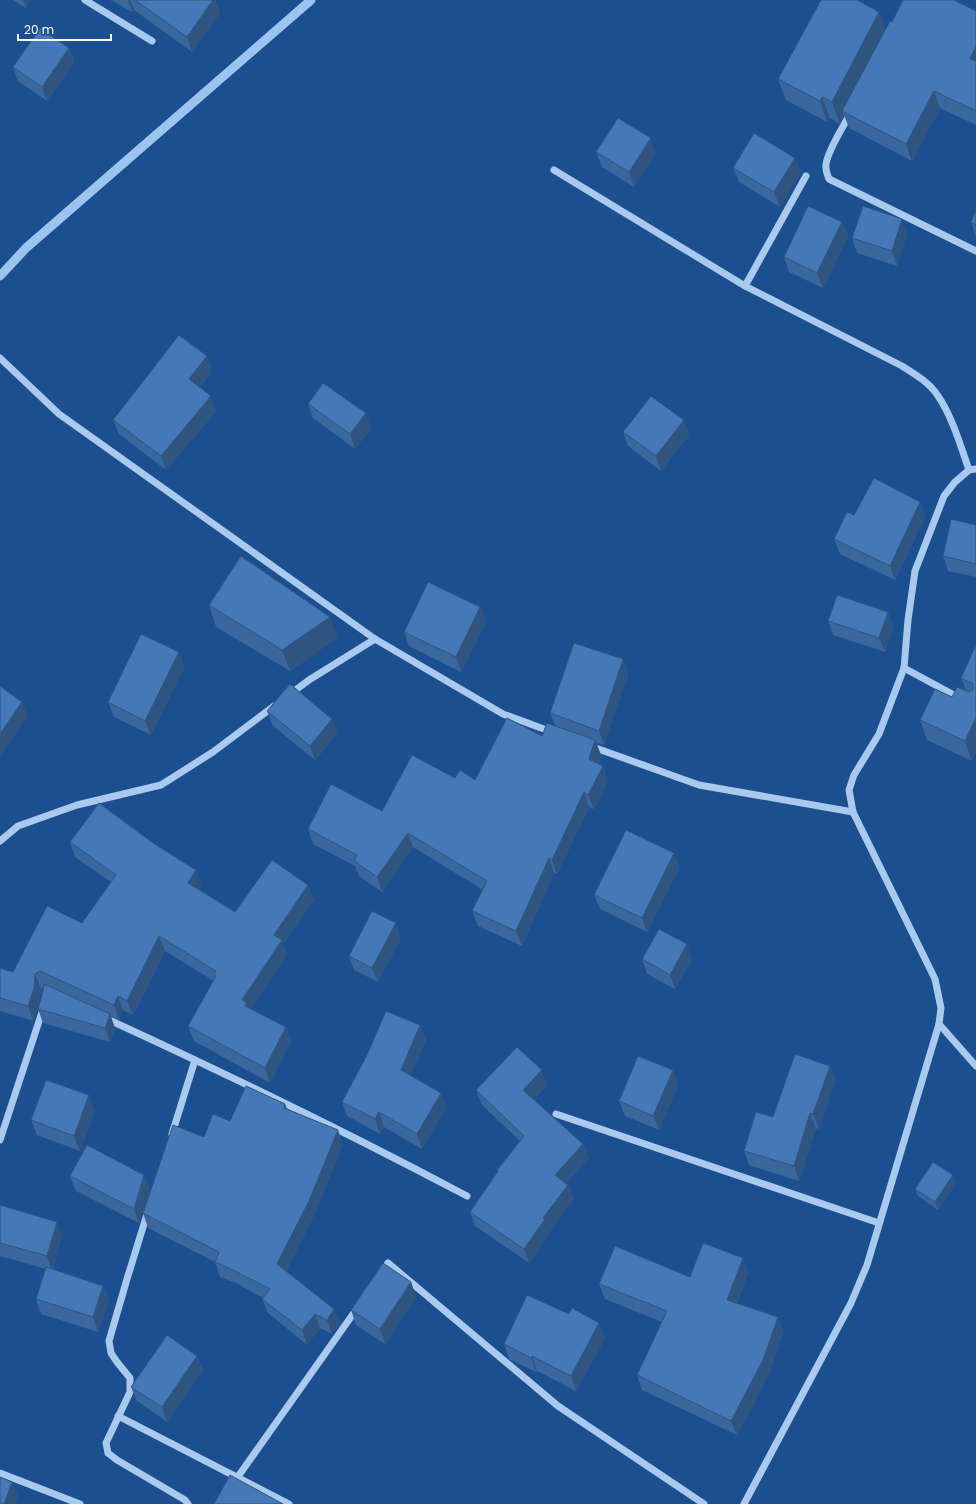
<svg xmlns="http://www.w3.org/2000/svg" width="976" height="1504" viewBox="0 0 976 1504" font-family="Poppins,sans-serif">
  <style>
    .lines { fill: none; stroke-linecap: round; stroke-linejoin: round }
    .stream { stroke: #9cc4f0; stroke-width: 9 }
    .minor { stroke: #a9c9ee; stroke-width: 7 }
    .wall { fill: #3a679d }
    .shaded-wall { fill: #305480 }
    .building { fill: #4478b7; stroke: #305480 }
  </style>
  <rect width="100%" height="100%" fill="#1b4f8f"/>
  <g class="lines">
    <!-- stream -->
    <polyline class="stream" points="0,276 26,248 311,0"/>
    <!-- minor -->
    <g class="minor">
      <polyline points="85,0 152,41"/>
      <path d="M850,114c-7,13 -22,36 -24,50 -1,6 1,10 3,15l147,72"/>
      <polyline points="554,170 745,286 806,176"/>
      <path d="M745,286l157,80c13,8 28,17 36,30 14,20 23,51 31,74"/>
      <polyline points="0,358 59,414 375,639 503,714 552,732"/>
      <polyline points="904,668 976,707"/>
      <polyline points="289,695 309,680 375,639"/>
      <polyline points="590,746 699,785 853,812"/>
      <polyline points="0,841 18,826 77,805 161,785 213,752 274,706"/>
      <path d="M105,1018c122,56 243,115 362,178"/>
      <polyline points="939,1024 976,1066"/>
      <polyline points="556,1114 879,1223"/>
      <polyline points="172,1134 195,1060"/>
      <polyline points="0,1140 44,1006"/>
      <polyline points="148,1211 127,1279 109,1341 111,1353 117,1362 130,1378 130,1392 106,1443 108,1453 117,1460 185,1500 188,1504"/>
      <polyline points="381,1274 388,1263 558,1406 704,1504"/>
      <polyline points="118,1416 289,1504"/>
      <polyline points="0,1473 80,1504"/>
      <polyline points="237,1478 358,1307"/>
      <polyline points="744,1504 851,1303 867,1265 939,1024 941,1008 935,979 853,812 849,790 854,775 879,734 904,668 908,620 915,571 944,496 955,482 969,470 976,469"/>
    </g>
  </g>
  <!-- wall -->
  <g class="wall">
    <polygon points="13,0 30,0 26,8"/>
    <polygon points="111,0 215,0 220,13 192,52 134,10 132,12"/>
    <polygon points="976,11 976,125 940,108 912,161 849,128 844,115 840,124 830,118 827,122 786,100 778,79 879,12 885,29 892,22"/>
    <polygon points="69,48 74,62 47,101 18,81 13,67"/>
    <polygon points="596,152 656,153 634,187 602,167"/>
    <polygon points="733,168 801,172 780,207 739,182"/>
    <polygon points="976,210 976,237 971,222"/>
    <polygon points="842,222 848,236 823,288 789,272 784,257"/>
    <polygon points="907,234 897,266 857,253 852,238"/>
    <polygon points="212,371 200,387 216,411 166,470 119,434 113,420"/>
    <polygon points="308,404 371,428 355,449 313,418"/>
    <polygon points="684,420 689,435 661,471 628,446 623,432"/>
    <polygon points="920,502 925,517 895,580 840,554 834,539"/>
    <polygon points="976,525 976,577 948,571 943,556"/>
    <polygon points="209,605 330,617 337,638 290,671 216,627"/>
    <polygon points="480,607 486,622 461,672 409,646 404,632"/>
    <polygon points="888,612 893,627 885,652 833,635 828,621"/>
    <polygon points="976,645 976,752 972,761 927,740 920,720 952,697 966,691 961,678"/>
    <polygon points="179,652 184,667 151,735 114,717 108,702"/>
    <polygon points="623,659 628,674 604,745 596,742 601,755 598,764 608,781 594,809 589,807 557,874 554,873 522,946 478,926 472,911 483,890 413,847 382,892 359,876 355,866 313,844 308,829 382,811 455,778 475,780 542,736 555,725 550,713"/>
    <polygon points="267,711 338,733 315,760 273,726"/>
    <polygon points="70,842 202,885 199,889 235,912 308,885 314,900 283,944 287,955 251,1009 286,1027 291,1042 270,1083 194,1041 188,1026 214,981 165,951 133,1015 123,1010 119,1020 111,1016 115,1029 110,1042 43,1023 38,1009 43,991 44,987 41,989 39,1003 33,1021 0,1011 0,968 13,972 82,923 111,882 75,857"/>
    <polygon points="674,853 679,868 647,932 600,909 594,895"/>
    <polygon points="401,938 378,982 354,970 349,956"/>
    <polygon points="642,959 692,959 675,989 647,974"/>
    <polygon points="420,1025 426,1040 410,1076 441,1093 446,1107 422,1149 384,1127 380,1134 347,1116 342,1102"/>
    <polygon points="830,1066 835,1080 819,1129 816,1128 799,1181 749,1165 744,1151 773,1117"/>
    <polygon points="673,1070 678,1085 659,1130 625,1116 619,1101"/>
    <polygon points="547,1085 534,1099 583,1144 589,1158 566,1183 568,1185 574,1199 549,1232 550,1233 529,1263 475,1226 470,1212 498,1172 497,1170 520,1141 482,1105 476,1090"/>
    <polygon points="287,1109 343,1145 314,1215 286,1271 340,1323 332,1334 320,1328 307,1345 268,1313 262,1299 263,1298 236,1283 220,1277 215,1262 148,1228 143,1213 204,1137 230,1121"/>
    <polygon points="95,1110 80,1151 37,1135 31,1120"/>
    <polygon points="144,1175 150,1190 139,1223 76,1191 70,1176"/>
    <polygon points="956,1182 938,1210 918,1196 915,1189"/>
    <polygon points="0,1205 62,1236 53,1269 103,1286 109,1300 98,1332 41,1314 36,1299 46,1269 0,1256"/>
    <polygon points="743,1258 748,1273 737,1303 778,1317 783,1332 769,1374 737,1435 642,1390 637,1375 662,1322 605,1299 599,1284 690,1277"/>
    <polygon points="411,1282 416,1297 385,1344 356,1325 351,1310"/>
    <polygon points="605,1338 576,1391 537,1371 536,1372 509,1359 504,1344"/>
    <polygon points="197,1356 203,1370 167,1422 137,1401 131,1387"/>
  </g>
  <!-- shaded-wall -->
  <g class="shaded-wall">
    <polygon points="23,0 30,0 26,8"/>
    <polygon points="128,0 130,0 134,10 132,12"/>
    <polygon points="213,0 215,0 220,13 192,52 187,37"/>
    <polygon points="879,12 887,33 842,111 844,115 840,124 832,102"/>
    <polygon points="976,46 976,75 970,59"/>
    <polygon points="69,48 74,62 47,101 42,87"/>
    <polygon points="934,91 940,108 912,161 906,144"/>
    <polygon points="822,97 830,118 827,122 820,101"/>
    <polygon points="651,138 656,153 634,187 629,172"/>
    <polygon points="795,158 801,172 780,207 774,192"/>
    <polygon points="902,219 907,234 897,266 892,251"/>
    <polygon points="842,222 848,236 823,288 817,273"/>
    <polygon points="207,356 212,371 195,393 189,379"/>
    <polygon points="211,396 216,411 166,470 161,456"/>
    <polygon points="366,413 371,428 355,449 350,434"/>
    <polygon points="684,420 689,435 661,471 656,456"/>
    <polygon points="920,502 925,517 895,580 890,566"/>
    <polygon points="480,607 486,622 461,672 456,657"/>
    <polygon points="888,612 893,627 885,652 879,638"/>
    <polygon points="330,617 337,638 290,671 282,650"/>
    <polygon points="179,652 184,667 151,735 145,721"/>
    <polygon points="623,659 628,674 604,745 599,731"/>
    <polygon points="22,702 28,716 0,756 0,734"/>
    <polygon points="976,718 976,752 972,761 965,741"/>
    <polygon points="332,719 338,733 315,760 310,746"/>
    <polygon points="595,740 601,755 594,774 589,759"/>
    <polygon points="603,766 608,781 594,809 588,795"/>
    <polygon points="584,792 589,807 557,874 552,860"/>
    <polygon points="408,833 413,847 382,892 377,877"/>
    <polygon points="674,853 679,868 647,932 642,918"/>
    <polygon points="549,858 554,873 522,946 516,931"/>
    <polygon points="196,870 202,885 194,897 188,883"/>
    <polygon points="308,885 314,900 283,944 287,955 250,1011 252,1017 242,1000 274,935"/>
    <polygon points="396,923 401,938 378,982 372,968"/>
    <polygon points="159,936 165,951 133,1015 127,1001"/>
    <polygon points="687,944 692,959 675,989 670,975"/>
    <polygon points="35,974 41,989 39,1003 33,1021 28,1006"/>
    <polygon points="118,996 123,1010 119,1020 114,1005"/>
    <polygon points="110,1014 115,1029 110,1042 105,1028"/>
    <polygon points="420,1025 426,1040 406,1085 401,1070"/>
    <polygon points="286,1027 291,1042 270,1083 265,1068"/>
    <polygon points="830,1066 835,1080 819,1129 813,1114"/>
    <polygon points="542,1070 547,1085 529,1104 523,1090"/>
    <polygon points="673,1070 678,1085 659,1130 653,1116"/>
    <polygon points="441,1093 446,1107 422,1149 417,1134"/>
    <polygon points="89,1095 95,1110 80,1151 74,1136"/>
    <polygon points="285,1104 291,1119 284,1108"/>
    <polygon points="379,1112 384,1127 380,1134 375,1119"/>
    <polygon points="810,1113 816,1128 799,1181 794,1166"/>
    <polygon points="338,1130 343,1145 314,1215 282,1278 277,1264"/>
    <polygon points="583,1144 589,1158 560,1189 555,1175"/>
    <polygon points="144,1175 150,1190 139,1223 134,1209"/>
    <polygon points="953,1175 956,1182 938,1210 935,1202"/>
    <polygon points="568,1185 574,1199 549,1232 550,1233 529,1263 524,1249 543,1218"/>
    <polygon points="57,1222 62,1236 52,1271 47,1256"/>
    <polygon points="743,1258 748,1273 732,1314 727,1300"/>
    <polygon points="411,1282 416,1297 385,1344 380,1329"/>
    <polygon points="103,1286 109,1300 98,1332 93,1317"/>
    <polygon points="334,1309 340,1323 332,1334 327,1320"/>
    <polygon points="315,1314 320,1328 307,1345 302,1330"/>
    <polygon points="778,1317 783,1332 769,1374 737,1435 731,1421"/>
    <polygon points="599,1323 605,1338 576,1391 571,1376"/>
    <polygon points="197,1356 203,1370 167,1422 162,1407"/>
    <polygon points="532,1356 537,1371 536,1372 531,1358"/>
    <polygon points="12,1482 18,1496 15,1504 4,1504"/>
  </g>
  <!-- building -->
  <g class="building">
    <polygon points="135,0 213,0 187,37"/>
    <polygon points="821,0 857,0 879,12 832,102 822,97 820,101 778,79"/>
    <polygon points="903,0 954,0 976,11 976,46 970,59 976,61 976,111 934,91 906,144 842,111 890,21 892,22"/>
    <polygon points="40,28 69,48 42,87 13,67"/>
    <polygon points="618,118 651,138 629,172 596,152"/>
    <polygon points="754,133 795,158 774,192 733,168"/>
    <polygon points="808,206 842,222 817,273 784,257"/>
    <polygon points="863,206 902,219 892,251 852,238"/>
    <polygon points="976,210 976,225 971,222"/>
    <polygon points="179,335 207,356 189,379 211,396 161,456 113,420"/>
    <polygon points="323,383 366,413 350,434 308,404"/>
    <polygon points="651,396 684,420 656,456 623,432"/>
    <polygon points="874,478 920,502 890,566 834,539 847,512 854,515"/>
    <polygon points="951,519 976,525 976,564 943,556"/>
    <polygon points="241,556 330,617 282,650 209,605"/>
    <polygon points="428,582 480,607 456,657 404,632"/>
    <polygon points="837,595 888,612 879,638 828,621"/>
    <polygon points="141,634 179,652 145,721 108,702"/>
    <polygon points="574,643 623,659 599,731 550,713"/>
    <polygon points="976,645 976,718 965,741 920,720 935,689 952,697 957,687 969,692 973,690 973,684 961,678"/>
    <polygon points="290,684 332,719 310,746 267,711"/>
    <polygon points="0,686 22,702 0,734"/>
    <polygon points="507,718 542,736 547,723 595,740 589,759 603,766 588,795 584,792 552,860 549,858 516,931 472,911 487,881 408,833 377,877 354,861 357,855 308,829 331,784 382,811 412,755 455,778 460,770 475,780"/>
    <polygon points="99,803 153,843 196,870 188,883 235,912 272,860 308,885 274,935 282,940 242,1000 247,1003 245,1006 286,1027 265,1068 188,1026 216,976 214,974 216,971 159,936 127,1001 118,996 114,1005 40,971 35,974 34,988 28,1006 0,998 0,968 13,972 47,906 82,923 116,875 70,842"/>
    <polygon points="626,830 674,853 642,918 594,895"/>
    <polygon points="372,911 396,923 372,968 349,956"/>
    <polygon points="659,929 687,944 670,975 642,959"/>
    <polygon points="44,984 110,1014 105,1028 38,1009 43,991"/>
    <polygon points="386,1011 420,1025 401,1070 441,1093 417,1134 379,1112 375,1119 342,1102 367,1055"/>
    <polygon points="517,1047 542,1070 523,1090 583,1144 555,1175 568,1185 543,1218 545,1219 524,1249 470,1212 498,1171 497,1170 524,1136 476,1090"/>
    <polygon points="795,1054 830,1066 813,1114 810,1113 794,1166 744,1151 756,1112 773,1117"/>
    <polygon points="638,1056 673,1070 653,1116 619,1101"/>
    <polygon points="46,1080 89,1095 74,1136 31,1120"/>
    <polygon points="246,1086 285,1104 284,1108 338,1130 309,1201 277,1264 334,1309 327,1320 315,1314 302,1330 262,1299 270,1289 231,1269 215,1262 219,1252 143,1213 173,1125 204,1137 213,1114 230,1121"/>
    <polygon points="87,1145 144,1175 134,1209 70,1176"/>
    <polygon points="933,1162 953,1175 935,1202 915,1189"/>
    <polygon points="0,1205 57,1222 47,1256 0,1243"/>
    <polygon points="703,1243 743,1258 727,1300 778,1317 763,1360 731,1421 637,1375 667,1311 599,1284 615,1246 690,1277"/>
    <polygon points="383,1263 411,1282 380,1329 351,1310"/>
    <polygon points="46,1267 103,1286 93,1317 36,1299"/>
    <polygon points="527,1295 569,1314 572,1308 599,1323 571,1376 532,1356 531,1358 504,1344"/>
    <polygon points="167,1335 197,1356 162,1407 131,1387"/>
    <polygon points="230,1475 283,1504 214,1504"/>
    <polygon points="0,1477 12,1482 4,1504 0,1504"/>
  </g>
  <!-- scale -->
  <path d="M18 34v6h93v-6" fill="none" stroke="#ffffff" stroke-width="2"/>
  <text x="24" y="34" font-size="12" fill="#ffffff" stroke="#1b4f8f" stroke-width="3" paint-order="stroke">20 m</text>
</svg>
